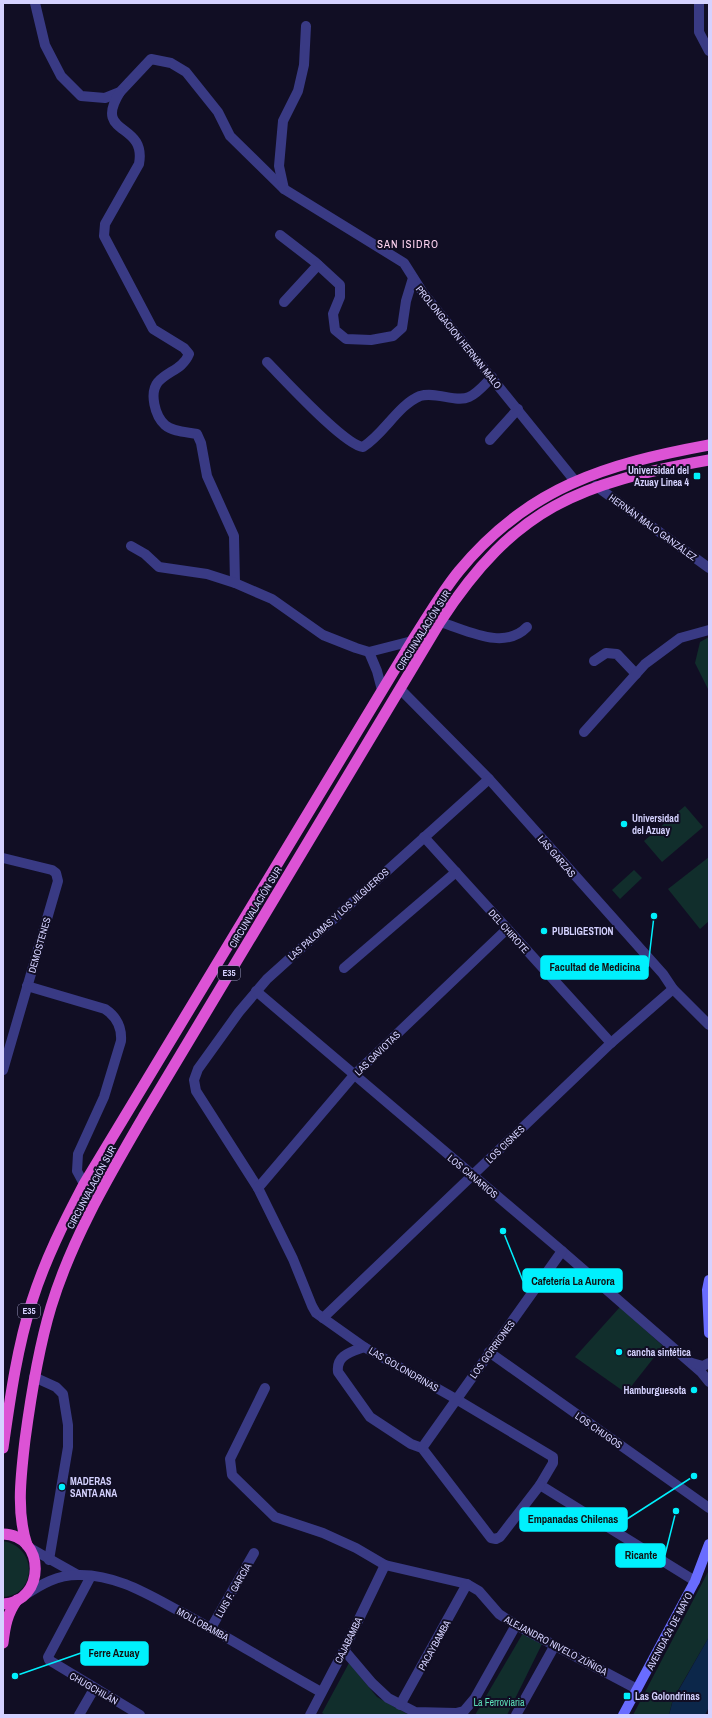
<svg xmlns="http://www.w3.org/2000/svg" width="712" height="1718" viewBox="0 0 712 1718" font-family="'Archivo Narrow',sans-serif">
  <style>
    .green { fill: #112e2c }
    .water { fill: #0c274a }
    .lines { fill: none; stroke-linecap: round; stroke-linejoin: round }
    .minor { stroke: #393a84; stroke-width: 10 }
    .tertiary { stroke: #393a84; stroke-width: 10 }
    .secondary { stroke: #696cff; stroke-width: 10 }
    .trunk { stroke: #dc53d5; stroke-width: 11 }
    .poi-dot { fill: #00f0fd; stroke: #110e24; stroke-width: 1.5 }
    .labels { text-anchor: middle; stroke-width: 4; stroke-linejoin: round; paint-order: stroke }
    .shield { fill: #110e24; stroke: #9a97bd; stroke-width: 1 }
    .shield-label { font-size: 9px; font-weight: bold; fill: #d5d2ff }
    .street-label { font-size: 10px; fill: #d5d2ff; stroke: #110e24 }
    .poi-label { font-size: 10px; font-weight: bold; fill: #d5d2ff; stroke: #110e24; text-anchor: start }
    .park-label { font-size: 10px; fill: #5ce1b9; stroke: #110e24 }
    .neighbourhood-label { font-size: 11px; letter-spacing: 1px; fill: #ffd4f1; stroke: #110e24 }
    .leader { fill: none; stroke: #00f0fd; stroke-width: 1.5 }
    .callout-dot { fill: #00f0fd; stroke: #110e24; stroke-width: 1.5 }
    .callout { fill: #00f0fd; stroke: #00f0fd; stroke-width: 1.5 }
    .callout-label { font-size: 11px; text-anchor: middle; font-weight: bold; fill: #111 }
  </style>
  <rect width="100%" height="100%" fill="#110e24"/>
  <!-- green -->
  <g class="green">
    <polygon points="709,637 709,691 695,663 700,642"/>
    <polygon points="685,806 703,827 662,862 644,841"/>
    <polygon points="709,857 709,921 700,929 668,889"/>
    <polygon points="634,870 642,878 620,899 612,890"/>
    <polygon points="620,1307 663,1346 626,1393 575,1357"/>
    <path d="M3,1541c35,6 34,54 0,56z"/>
    <polygon points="709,1570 709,1637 673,1699 669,1715 633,1715"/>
    <polygon points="523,1633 542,1644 507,1715 475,1715"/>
    <polygon points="349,1663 377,1697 409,1715 326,1715 322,1713"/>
  </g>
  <!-- water -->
  <polygon class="water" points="709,1637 709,1707 705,1715 669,1715 673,1700"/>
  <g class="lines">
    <!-- minor -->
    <g class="minor">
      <polyline points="35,3 45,45 61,76 81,96 105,98 120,92 151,59 171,63 186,72 218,112 230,136 284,189 404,263 423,293 575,481"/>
      <polyline points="699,3 699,32 709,51"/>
      <path d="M120,92c-28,45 27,29 19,72l-34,60 -1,12 49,93 31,19 5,6c-6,15 -21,17 -31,28 -9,11 -3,34 7,43 8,7 22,7 32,9l4,9 6,33 27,60 1,47"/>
      <polyline points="284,189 279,166 283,121 298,91 304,65 306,26"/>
      <polyline points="280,235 315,262 340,285 340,297 333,314 335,330 346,339 371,340 393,336 402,328 406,301 413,278"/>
      <polyline points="284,302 318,265"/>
      <path d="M267,362c17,17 77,83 96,85 21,-13 35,-42 57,-51 16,-5 36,7 49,1 9,-4 16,-13 23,-20"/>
      <polyline points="490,440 518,409"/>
      <polyline points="131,546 145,554 159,567 207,574 235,583 272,599 323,635 356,648 369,652 412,641"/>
      <path d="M440,622c27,8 64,29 87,5"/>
      <polyline points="369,652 377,671 382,690"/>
      <polyline points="594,661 606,653 617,654 636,674"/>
      <polyline points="401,690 489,779 663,974 673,989 709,1025"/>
      <polyline points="584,732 645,664 680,638 709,630"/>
      <polyline points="489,779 267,979 239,1012 198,1069 194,1080 196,1091 258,1188 293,1259 312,1306 316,1313 364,1347 456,1399 553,1457 553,1463 540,1485 695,1581"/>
      <polyline points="424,837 611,1043"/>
      <polyline points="3,858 52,870 56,873 58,881 3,1070"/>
      <polyline points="344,968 456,872"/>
      <path d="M27,986l78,23c12,8 17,18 16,32l-17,56 -26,57 -1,17 7,13"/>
      <polyline points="256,991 562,1251 701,1372 709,1382"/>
      <polyline points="258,1188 355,1074 507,929"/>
      <polyline points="323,1318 611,1043 673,989"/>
      <path d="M364,1347c-13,5 -28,8 -26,25l32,45 41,27 11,4 69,90 5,1 4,-2 40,-52"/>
      <polyline points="489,1352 709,1508"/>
      <polyline points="692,1363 703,1366 709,1363"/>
      <polyline points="34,1377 56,1387 63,1394 68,1425 68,1447 49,1560"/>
      <polyline points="265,1388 230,1459 232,1475 275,1517 323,1533 356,1548 385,1565 467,1584 479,1591 499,1614 516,1625 637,1689"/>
      <polyline points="422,1448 562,1251"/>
      <polyline points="30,1548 78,1575"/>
      <polyline points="91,1576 48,1657 49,1660 140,1715"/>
      <path d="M25,1595c17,-11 32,-20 53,-20 38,-1 71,20 103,37 47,25 93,54 140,80"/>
      <polyline points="211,1628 254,1553"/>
      <polyline points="344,1650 372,1683 388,1698 415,1712 456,1713 464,1711 475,1698 516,1625"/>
      <polyline points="400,1705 467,1584"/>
      <polyline points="79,1715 94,1689"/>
      <polyline points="310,1715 344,1650 385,1565"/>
      <polyline points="516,1715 555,1645"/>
    </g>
    <!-- tertiary -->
    <polyline class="tertiary" points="596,486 709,568"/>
    <!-- secondary -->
    <g class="secondary">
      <polyline points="709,1280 707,1290 709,1333"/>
      <polyline points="623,1715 695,1581 709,1544"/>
    </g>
    <!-- trunk -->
    <g class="trunk">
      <path d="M3,1448c7,-49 14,-100 29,-147 13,-41 32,-79 52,-117l328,-543c15,-23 29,-48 47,-70 69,-84 147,-107 250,-126"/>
      <path d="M3,1534c43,1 43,68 0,70"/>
      <path d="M27,1545c-11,-33 -6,-70 -2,-105 6,-45 13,-90 26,-133 21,-69 58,-131 94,-193l295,-492c75,-115 139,-139 269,-162"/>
      <path d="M3,1643c2,-17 4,-29 14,-43"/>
    </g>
  </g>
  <!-- markers -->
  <g class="poi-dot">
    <rect x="693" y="472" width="8" height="8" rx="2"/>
    <circle cx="624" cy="824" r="4"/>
    <circle cx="544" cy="931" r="4"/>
    <circle cx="619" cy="1352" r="4"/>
    <circle cx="694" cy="1390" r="4"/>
    <circle cx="62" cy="1487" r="4"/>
    <rect x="623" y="1692" width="8" height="8" rx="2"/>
  </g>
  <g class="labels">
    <!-- shield labels -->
    <g class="shield">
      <rect x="218" y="966" width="22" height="14" rx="3"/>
      <rect x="18" y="1304" width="22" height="14" rx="3"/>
    </g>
    <g class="shield-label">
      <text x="229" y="976">E35</text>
      <text x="29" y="1314">E35</text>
    </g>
    <!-- street labels -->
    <g class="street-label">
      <text transform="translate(459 337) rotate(51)" y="4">PROLONGACION HERNAN MALO</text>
      <text transform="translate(653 527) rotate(36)" y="4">HERNÁN MALO GANZÁLEZ</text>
      <text transform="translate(423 630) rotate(-58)" y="4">CIRCUNVALACIÓN SUR</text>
      <text transform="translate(557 856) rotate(49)" y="4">LAS GARZAS</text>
      <text transform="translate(255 907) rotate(-59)" y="4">CIRCUNVALACIÓN SUR</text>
      <text transform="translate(338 914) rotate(-42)" y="4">LAS PALOMAS Y LOS JILGUEROS</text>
      <text transform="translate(509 931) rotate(48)" y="4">DEL CHIROTE</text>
      <text transform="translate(39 945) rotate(-74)" y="4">DEMOSTENES</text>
      <text transform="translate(377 1053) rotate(-44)" y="4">LAS GAVIOTAS</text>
      <text transform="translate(505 1144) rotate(-44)" y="4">LOS CISNES</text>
      <text transform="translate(473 1176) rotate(40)" y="4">LOS CANARIOS</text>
      <text transform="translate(91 1187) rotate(-62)" y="4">CIRCUNVALACIÓN SUR</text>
      <text transform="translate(492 1349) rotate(-54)" y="4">LOS GORRIONES</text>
      <text transform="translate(404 1369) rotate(30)" y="4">LAS GOLONDRINAS</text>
      <text transform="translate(599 1430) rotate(35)" y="4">LOS CHUGOS</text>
      <text transform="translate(233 1590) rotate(-60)" y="4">LUIS F. GARCÍA</text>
      <text transform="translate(203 1624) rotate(29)" y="4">MOLLOBAMBA</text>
      <text transform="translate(669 1631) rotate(-62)" y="4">AVENIDA 24 DE MAYO</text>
      <text transform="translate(348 1640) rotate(-64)" y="4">CAJABAMBA</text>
      <text transform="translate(434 1645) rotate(-61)" y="4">PACAYBAMBA</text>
      <text transform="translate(556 1645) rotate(28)" y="4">ALEJANDRO NIVELO ZÚÑIGA</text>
      <text transform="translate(94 1688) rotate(30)" y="4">CHUGCHILÁN</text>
    </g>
    <!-- poi labels -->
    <g class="poi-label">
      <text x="689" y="474" text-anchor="end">Universidad del<tspan x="689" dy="12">Azuay Linea 4</tspan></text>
      <text x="632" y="822">Universidad<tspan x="632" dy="12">del Azuay</tspan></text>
      <text x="552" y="935">PUBLIGESTION</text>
      <text x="627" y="1356">cancha sintética</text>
      <text x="686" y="1394" text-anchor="end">Hamburguesota</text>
      <text x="70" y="1485">MADERAS<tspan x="70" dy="12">SANTA ANA</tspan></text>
      <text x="635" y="1700">Las Golondrinas</text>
    </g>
    <!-- park labels -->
    <g class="park-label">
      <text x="499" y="1706">La Ferroviaria</text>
    </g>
    <!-- neighbourhood labels -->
    <g class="neighbourhood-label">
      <text x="408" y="248">SAN ISIDRO</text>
    </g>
  </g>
  <!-- callouts -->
  <path class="leader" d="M654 916L648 967M503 1231L523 1281M694 1476L627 1519M676 1511L665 1555M15 1676L81 1653"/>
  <g class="callout-dot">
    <circle cx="654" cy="916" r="4"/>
    <circle cx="503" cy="1231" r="4"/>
    <circle cx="694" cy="1476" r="4"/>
    <circle cx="676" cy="1511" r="4"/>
    <circle cx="15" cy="1676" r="4"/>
  </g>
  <g class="callout">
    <rect x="541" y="956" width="107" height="23" rx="4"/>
    <rect x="523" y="1269" width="99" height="23" rx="4"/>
    <rect x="520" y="1508" width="107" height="23" rx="4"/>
    <rect x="616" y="1544" width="49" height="23" rx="4"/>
    <rect x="81" y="1642" width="67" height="23" rx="4"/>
  </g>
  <g class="callout-label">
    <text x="595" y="971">Facultad de Medicina</text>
    <text x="573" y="1285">Cafetería La Aurora</text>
    <text x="573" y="1523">Empanadas Chilenas</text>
    <text x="641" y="1559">Ricante</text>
    <text x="114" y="1657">Ferre Azuay</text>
  </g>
  <!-- border -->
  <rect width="712" height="1718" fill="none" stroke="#d5d2ff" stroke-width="8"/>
</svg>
